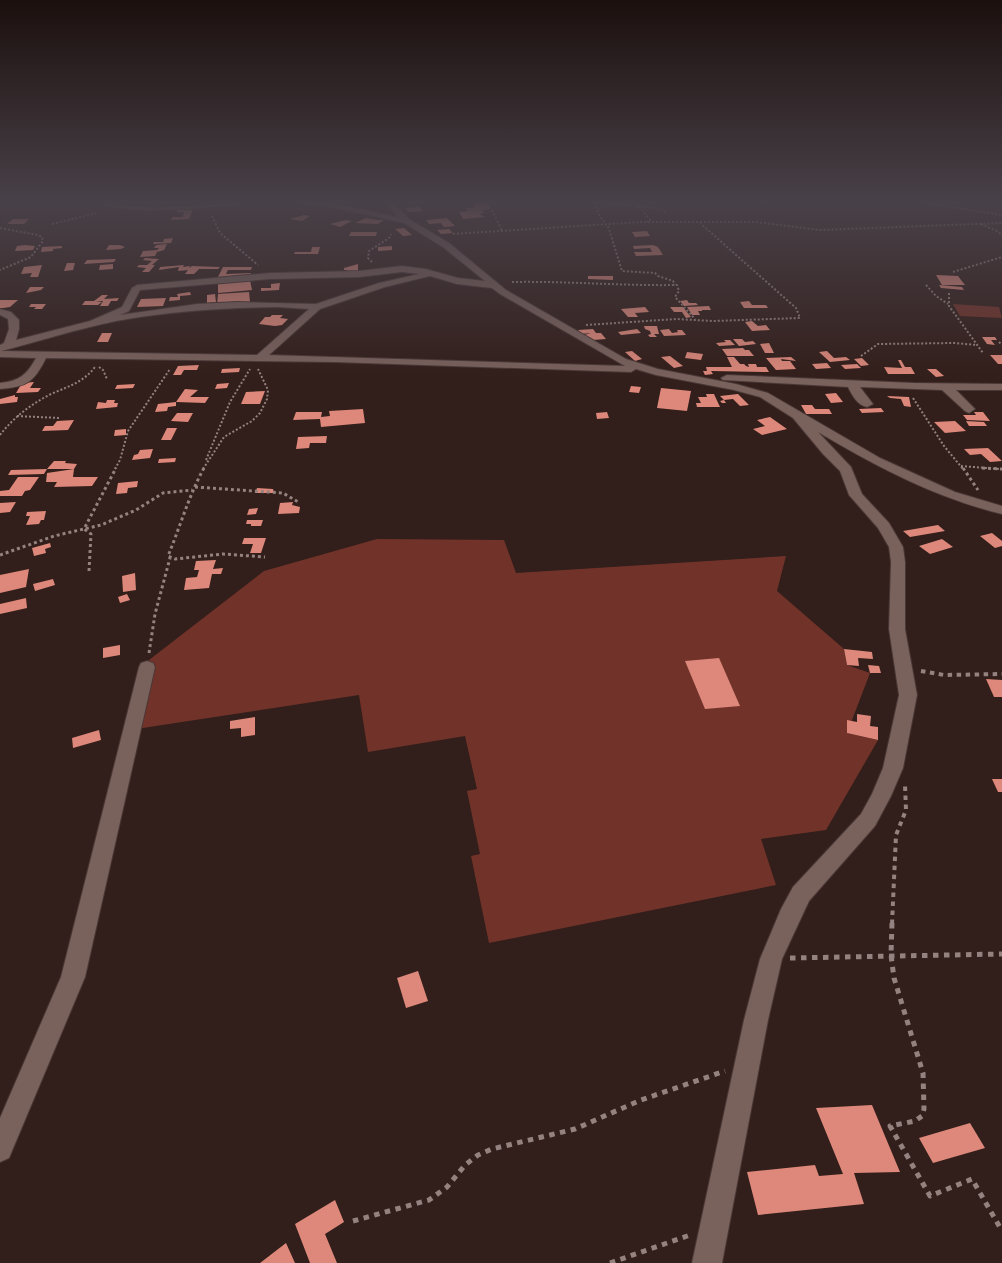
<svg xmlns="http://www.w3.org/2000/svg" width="1002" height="1263" viewBox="0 0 1002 1263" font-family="'Archivo Narrow',sans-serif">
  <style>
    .green { fill: #713329 }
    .building { fill: #dd887a }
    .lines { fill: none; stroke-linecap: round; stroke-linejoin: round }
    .service-casing { stroke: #4a3836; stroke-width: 1 }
    .minor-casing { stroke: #4a3836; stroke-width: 2 }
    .path-far3 { stroke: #93827f; stroke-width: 2; stroke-dasharray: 2 2; stroke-linecap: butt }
    .path-far2 { stroke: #93827f; stroke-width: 3; stroke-dasharray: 3 3; stroke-linecap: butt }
    .path-far1 { stroke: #93827f; stroke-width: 4; stroke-dasharray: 4.5 4.5; stroke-linecap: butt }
    .path { stroke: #93827f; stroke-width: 5; stroke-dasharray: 5.5 5.5; stroke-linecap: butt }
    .service { fill: #79615c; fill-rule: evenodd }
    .minor { fill: #79615c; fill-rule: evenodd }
  </style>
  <rect width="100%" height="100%" fill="#321e1a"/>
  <!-- green -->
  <g class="green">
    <polygon points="953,304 999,307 1002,318 960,316"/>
    <polygon points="377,539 504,540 516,573 786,556 777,591 844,649 847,665 870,673 847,733 878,740 826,830 761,839 776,885 489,943 471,856 480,854 467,791 477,789 465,736 368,752 359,695 136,729 149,660 264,571"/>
  </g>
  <!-- building -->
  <g class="building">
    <polygon points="473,203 487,203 491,209 482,210 484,213 479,214 485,217 463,219 459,212 468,211 466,208 475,208"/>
    <polygon points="420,207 423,211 408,212 405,208"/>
    <polygon points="177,210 193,210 189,219 171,220 172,217 183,217 184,212 177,212"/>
    <polygon points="304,215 310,216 302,221 290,219"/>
    <polygon points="366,218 378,220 384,220 378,224 355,223"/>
    <polygon points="447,218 455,226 444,227 441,223 429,224 426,220"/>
    <polygon points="13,219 29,219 24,224 7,224"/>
    <polygon points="345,220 352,221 340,227 330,224"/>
    <polygon points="404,228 412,235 403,236 395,229"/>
    <polygon points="449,229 453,233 441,234 437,230"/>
    <polygon points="647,231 650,236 635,237 632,232"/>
    <polygon points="351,232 377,232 376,236 349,236"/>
    <polygon points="173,238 171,243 153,244 154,242 163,242 164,239"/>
    <polygon points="167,244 164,250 157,252 155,256 140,257 143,251 157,250 159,248 154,248 156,245"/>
    <polygon points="25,245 35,246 33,250 15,251 17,246"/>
    <polygon points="109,245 120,245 125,247 121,249 106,250"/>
    <polygon points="653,245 658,247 663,255 636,256 634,252 652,252 650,248 634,249 633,246"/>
    <polygon points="62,246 62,248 53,249 53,251 41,252 42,247"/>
    <polygon points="392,246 392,250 378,251 378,247"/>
    <polygon points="312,247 320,247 318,254 294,254 295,252 311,252"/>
    <polygon points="145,258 159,259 152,265 155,265 149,272 142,272 146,268 137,267 139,265 147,265 152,261 143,260"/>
    <polygon points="116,259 114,262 84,264 87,260"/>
    <polygon points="67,263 75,263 73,270 64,271"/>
    <polygon points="113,264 113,269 99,270 100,265"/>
    <polygon points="358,264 358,273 347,273 347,270 344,270 344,268"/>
    <polygon points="42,265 38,277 30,277 32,273 21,274 24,267"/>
    <polygon points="184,265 183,267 190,266 189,268 192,266 220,267 218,269 199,269 194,274 185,274 188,270 178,271 179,267 159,270 160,267"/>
    <polygon points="223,267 252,267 251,270 228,270 226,274 251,273 250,276 218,277"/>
    <polygon points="936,275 958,276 965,285 942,285"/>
    <polygon points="588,276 613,276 613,280 588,279"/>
    <polygon points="250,280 252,290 218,293 218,283"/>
    <polygon points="280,283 279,290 261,291 261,288 271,288 271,284"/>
    <polygon points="939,285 962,287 964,290 941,288"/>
    <polygon points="30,287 44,287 41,290 26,293"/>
    <polygon points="190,292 191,295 180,296 180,300 169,301 170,297 178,297 177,294"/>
    <polygon points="249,292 250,302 217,305 218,294"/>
    <polygon points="215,294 216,302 207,303 207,295"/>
    <polygon points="102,295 108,295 104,299 119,298 117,301 111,301 108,306 100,306 103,301 96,301 102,302 98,305 82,305 85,301 94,301"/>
    <polygon points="166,298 163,306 137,307 141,299"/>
    <polygon points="0,300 18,300 10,307 3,308 0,308"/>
    <polygon points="687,300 689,303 696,303 698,305 684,306 680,301"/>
    <polygon points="749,301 752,305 766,305 768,308 744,308 740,302"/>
    <polygon points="31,304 46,304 42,309 34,309 36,307 29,307"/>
    <polygon points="709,306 711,310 702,310 702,311 698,311 700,315 692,315 687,307"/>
    <polygon points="645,307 649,312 635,313 638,317 628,317 621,309"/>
    <polygon points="670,307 683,307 691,317 686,318 682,312 674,312"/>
    <polygon points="272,315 283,315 280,318 288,319 282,325 275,326 259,324 265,317 270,317"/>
    <polygon points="752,321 758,326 766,325 770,330 752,331 745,322"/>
    <polygon points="644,326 657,326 659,334 654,334 657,337 650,337 648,335 651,334 650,331 645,329"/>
    <polygon points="593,329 596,333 601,333 606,339 593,340 584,335 591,333 581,334 578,330"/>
    <polygon points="637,329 641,333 621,335 618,332"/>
    <polygon points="669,329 672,333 678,332 677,330 682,330 686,335 664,336 660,330"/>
    <polygon points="102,333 112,333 108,342 97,342"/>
    <polygon points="982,337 995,337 997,340 991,340 995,345 987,344"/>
    <polygon points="733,339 742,339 745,342 753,341 756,344 739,346"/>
    <polygon points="724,340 730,340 735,345 719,346 716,343 726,342"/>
    <polygon points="769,343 774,353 765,353 760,344"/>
    <polygon points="743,348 745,350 749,350 754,356 727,356 722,349"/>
    <polygon points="632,351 642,359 635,361 625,352"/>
    <polygon points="827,351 834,358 846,357 850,360 830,362 819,352"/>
    <polygon points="687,352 703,354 701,360 685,358"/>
    <polygon points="990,355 1002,355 1002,364 998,364"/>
    <polygon points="670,356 683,366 674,368 661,357"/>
    <polygon points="727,357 734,357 740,364 744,364 746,366 749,367 748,364 756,364 757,367 766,367 769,372 711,371 713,374 705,375 703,371 707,371 706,367 732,367"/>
    <polygon points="791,357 796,361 781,359 782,361 790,361 796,369 776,370 766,358"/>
    <polygon points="862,358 869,365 861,366 854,359"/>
    <polygon points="898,360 901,360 905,367 911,367 915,374 888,374 884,367 902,368"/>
    <polygon points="827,363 831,368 816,369 812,364"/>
    <polygon points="857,364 861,368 845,369 841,365"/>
    <polygon points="199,365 197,370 184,370 181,375 173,375 178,366"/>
    <polygon points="240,368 239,372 221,373 222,369"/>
    <polygon points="927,369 936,369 944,376 936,377"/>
    <polygon points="34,382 30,388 41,388 38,392 16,393 22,383"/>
    <polygon points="229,383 227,388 215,389 217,384"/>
    <polygon points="135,384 133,388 115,389 117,385"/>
    <polygon points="631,386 641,387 639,393 629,392"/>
    <polygon points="661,388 691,391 687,411 657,408"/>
    <polygon points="185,389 198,390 190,397 209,397 205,403 176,402"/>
    <polygon points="265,391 260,404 241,404 246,392"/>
    <polygon points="836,393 843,402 831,403 825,394"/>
    <polygon points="706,394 714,394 720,407 697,407 696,403 701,403 698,397 707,397"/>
    <polygon points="738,394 749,405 740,406 733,399 724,400 726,403 722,403 720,401 724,400 720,396"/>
    <polygon points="15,395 15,397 18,397 17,402 0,404 0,399"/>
    <polygon points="887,396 909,397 911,407 904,406 901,399 890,398"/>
    <polygon points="107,400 115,400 114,403 118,403 117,407 96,409 98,402 106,403"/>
    <polygon points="176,402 176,406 168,407 167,411 155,412 158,404"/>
    <polygon points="801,405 812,405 815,409 829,409 832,414 806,414"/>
    <polygon points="881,408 884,412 862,413 859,409"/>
    <polygon points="363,409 365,423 321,427 320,419 293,420 296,412 322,412 321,417 330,416 329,411"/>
    <polygon points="607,412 609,418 597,419 596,413"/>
    <polygon points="974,412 983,412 990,421 967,420 963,415 976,415"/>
    <polygon points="177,413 193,413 188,422 171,421"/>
    <polygon points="770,417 787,429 762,435 753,429 765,426 757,420"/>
    <polygon points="74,420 68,430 42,431 45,426 53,426 57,421"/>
    <polygon points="955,421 966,431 945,433 934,422"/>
    <polygon points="966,421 984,422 987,426 969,426"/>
    <polygon points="167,428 177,428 171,440 161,440"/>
    <polygon points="126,429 126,435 114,436 115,430"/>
    <polygon points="327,436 326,443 310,443 309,448 296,449 298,437"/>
    <polygon points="988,448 1002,461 990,462 981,454 970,455 964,449"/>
    <polygon points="153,449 150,458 132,460 134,455 138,454 140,450"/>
    <polygon points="176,458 175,462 158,463 159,459"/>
    <polygon points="54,461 66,461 65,463 77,464 74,469 47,469"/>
    <polygon points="47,469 44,474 8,475 11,470"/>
    <polygon points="74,469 73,477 98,477 92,486 54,487 57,482 46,482 47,473"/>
    <polygon points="18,477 39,477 30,490 25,491 22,496 0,496 0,491 9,490"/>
    <polygon points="138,481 137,487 128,488 127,493 116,494 118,483"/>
    <polygon points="257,488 273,489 274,493 255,493"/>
    <polygon points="16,502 10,512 0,513 0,503"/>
    <polygon points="293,502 292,505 300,507 299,513 278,514 280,503"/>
    <polygon points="258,508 256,514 247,515 249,509"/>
    <polygon points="46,511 44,520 41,520 39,524 26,525 30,516 26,516 27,512"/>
    <polygon points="247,520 263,520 261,526 251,526 251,524 246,524"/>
    <polygon points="938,525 945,531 910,537 903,531"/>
    <polygon points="992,533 1002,541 1002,546 995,548 980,536"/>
    <polygon points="244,538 266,538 261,553 250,553 253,544 242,544"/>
    <polygon points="942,539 953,547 930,554 919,546"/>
    <polygon points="50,543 51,547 45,549 46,553 34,556 32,548"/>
    <polygon points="216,560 213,569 223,568 221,574 212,574 209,588 184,590 186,578 197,577 199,570 194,570 196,561"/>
    <polygon points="29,569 26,587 0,593 0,575"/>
    <polygon points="135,573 136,590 123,592 122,576"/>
    <polygon points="53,579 55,585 35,591 33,584"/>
    <polygon points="127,594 130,600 120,603 118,597"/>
    <polygon points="26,598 27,608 0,614 0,604"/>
    <polygon points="120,645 120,655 103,658 103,648"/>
    <polygon points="844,649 872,652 873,659 858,658 859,666 847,665"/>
    <polygon points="719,658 740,706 705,709 685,661"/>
    <polygon points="868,665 879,666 881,673 870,673"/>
    <polygon points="986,679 1002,680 1002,697 994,697"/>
    <polygon points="857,714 871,716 870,726 878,727 878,740 847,733 847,720 857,722"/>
    <polygon points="255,717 255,735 241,737 241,728 230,729 230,721"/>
    <polygon points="99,730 101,740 73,748 72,738"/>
    <polygon points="992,779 1002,779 1002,792 998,792"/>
    <polygon points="418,971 428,1001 406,1008 397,978"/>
    <polygon points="872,1105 900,1172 854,1173 864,1204 758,1215 747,1172 815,1165 819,1176 843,1174 816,1108"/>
    <polygon points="970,1123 985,1148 933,1163 919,1138"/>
    <polygon points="335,1200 344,1222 325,1234 337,1263 310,1263 295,1224"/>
    <polygon points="286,1243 295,1263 260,1263"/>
  </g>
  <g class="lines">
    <defs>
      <g id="service">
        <path d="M98,203l55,5 91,-5c-10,3 -23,3 -34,4 -37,3 -77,7 -112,-4z"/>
        <polygon points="299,203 319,203 320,204 318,205"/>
      </g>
      <g id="minor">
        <path d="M313,203h17l68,14 -12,-14h8l15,16 40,24 57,47 120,69 32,10 78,15 32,9 112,65 75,34 47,14v8c-66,-16 -125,-47 -184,-82l33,35 11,27 27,29 14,24 2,15v67l12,66 -14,73 -12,28 -16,30 -66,75 -27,58 -14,61 -46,243h-30l52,-243 16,-61 21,-50 12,-22 68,-73 11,-20 11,-26 16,-73 -10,-66 2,-67 -2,-15 -11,-19 -29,-33 -9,-24 -17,-17 -30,-36 -33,-21 -26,-7 -78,-15 -20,-6 -5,3 -296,-10 -289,-4c-12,24 -19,29 -46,31v-6c19,-2 27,-8 36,-25l-36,-1v-12l4,-2 5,-14 -1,-10 -8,-4v-6l11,3 8,8v9l-3,11 74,-19 32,-14 10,-19 5,-3 133,-12 89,-2 43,-5 24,3 32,9 27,3 -42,-34 -39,-24zM402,272l17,2 -40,9 -63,21 -79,-2 -40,2 -77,11 9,-4 11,-21 130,-11 89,-2zM430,276l27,8 35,4 8,6 125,72 -356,-11 51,-46 65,-22zM277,307l32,2 -52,46 -256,-4c39,-10 76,-22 115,-30 54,-10 107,-13 161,-14z"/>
        <path d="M727,375l187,8 88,1v6h-46l19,19 -6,4 -4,-2 -23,-21 -82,-3 13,17 -6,3c-10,-2 -15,-12 -19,-20l-125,-7 -2,-2z"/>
        <polygon points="147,661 153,663 155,667 85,977 9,1158 0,1162 0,1118 61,977 139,667 141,663"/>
      </g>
    </defs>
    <!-- service casing -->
    <use href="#service" class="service-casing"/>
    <!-- minor casing -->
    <use href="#minor" class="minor-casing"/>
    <!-- path-far3 -->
    <g class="path-far3">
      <polyline points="594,203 600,217 606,223"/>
      <polyline points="637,203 650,220 647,222"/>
      <polyline points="924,203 1002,215"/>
      <polyline points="613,204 656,208 666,212"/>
      <polyline points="597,208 614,205 613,203"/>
      <polyline points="492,210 502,231"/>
      <polyline points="212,216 220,233 258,265"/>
      <polyline points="640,222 755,222 820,230 1002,223"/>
      <polyline points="52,224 97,213"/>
      <polyline points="981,224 999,232 1002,236"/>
      <polyline points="608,226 622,271 655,273 658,276 673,281 675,285"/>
      <polyline points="0,228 38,235 42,237 43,241 31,257 0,270"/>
      <polyline points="453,234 641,222"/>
      <polyline points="372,262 368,258 369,251 389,238 391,234"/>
      <polyline points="953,272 1002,257"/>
      <path d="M512,282c55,-1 110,4 165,3l2,6 -4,6 20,22"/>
      <polyline points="926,285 936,296 948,304"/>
      <polyline points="949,293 949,306 983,353"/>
      <polyline points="586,325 676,319 713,321 800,318 796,308 700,223"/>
      <polyline points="999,342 1002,345"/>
      <polyline points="861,356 878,344 954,343 977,345"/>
      <polyline points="99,367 103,370 107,379"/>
      <polyline points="913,398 944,446 963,469"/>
      <polyline points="17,416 59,418"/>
      <path d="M0,435c13,-17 30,-30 49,-40 17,-8 34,-12 46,-28"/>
      <polyline points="206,460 230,402 250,369"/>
      <polyline points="961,466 999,469"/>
      <polyline points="115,469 120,460 128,431 170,369"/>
      <polyline points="203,469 224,437 252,421 260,413 267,399 268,390 258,369"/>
    </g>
    <!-- path-far2 -->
    <g class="path-far2">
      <path d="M204,468c-15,27 -24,59 -36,88l7,3 48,-5 42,3"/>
      <polyline points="963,468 978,490"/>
      <polyline points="982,468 1002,469"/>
      <polyline points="195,487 283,493 300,503"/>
      <polyline points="0,555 54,536 101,525 136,510 163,493 192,490"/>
      <polyline points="89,571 91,534 84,529 116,468"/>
      <polyline points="149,653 155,614 170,558"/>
    </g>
    <!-- path-far1 -->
    <g class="path-far1">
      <polyline points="921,671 944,675 1002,674"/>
      <polyline points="892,924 896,835 906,810 905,785"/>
    </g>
    <!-- path -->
    <g class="path">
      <polyline points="892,923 891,955 894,978 923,1073 924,1109 922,1116 915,1121 890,1126 930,1196 972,1179 1002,1231"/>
      <polyline points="790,958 1002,954"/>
      <polyline points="353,1221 429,1200 447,1187 465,1165 478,1155 492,1149 575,1129 641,1100 725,1071"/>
      <polyline points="610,1263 690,1235"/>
    </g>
    <!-- service -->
    <use href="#service" class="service"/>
    <!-- minor -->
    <use href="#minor" class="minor"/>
  </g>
  <!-- sky -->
  <linearGradient id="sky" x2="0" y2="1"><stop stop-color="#1c100e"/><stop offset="0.53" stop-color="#494149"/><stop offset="1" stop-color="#494149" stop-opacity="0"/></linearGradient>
  <rect width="1002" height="380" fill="url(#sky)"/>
</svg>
